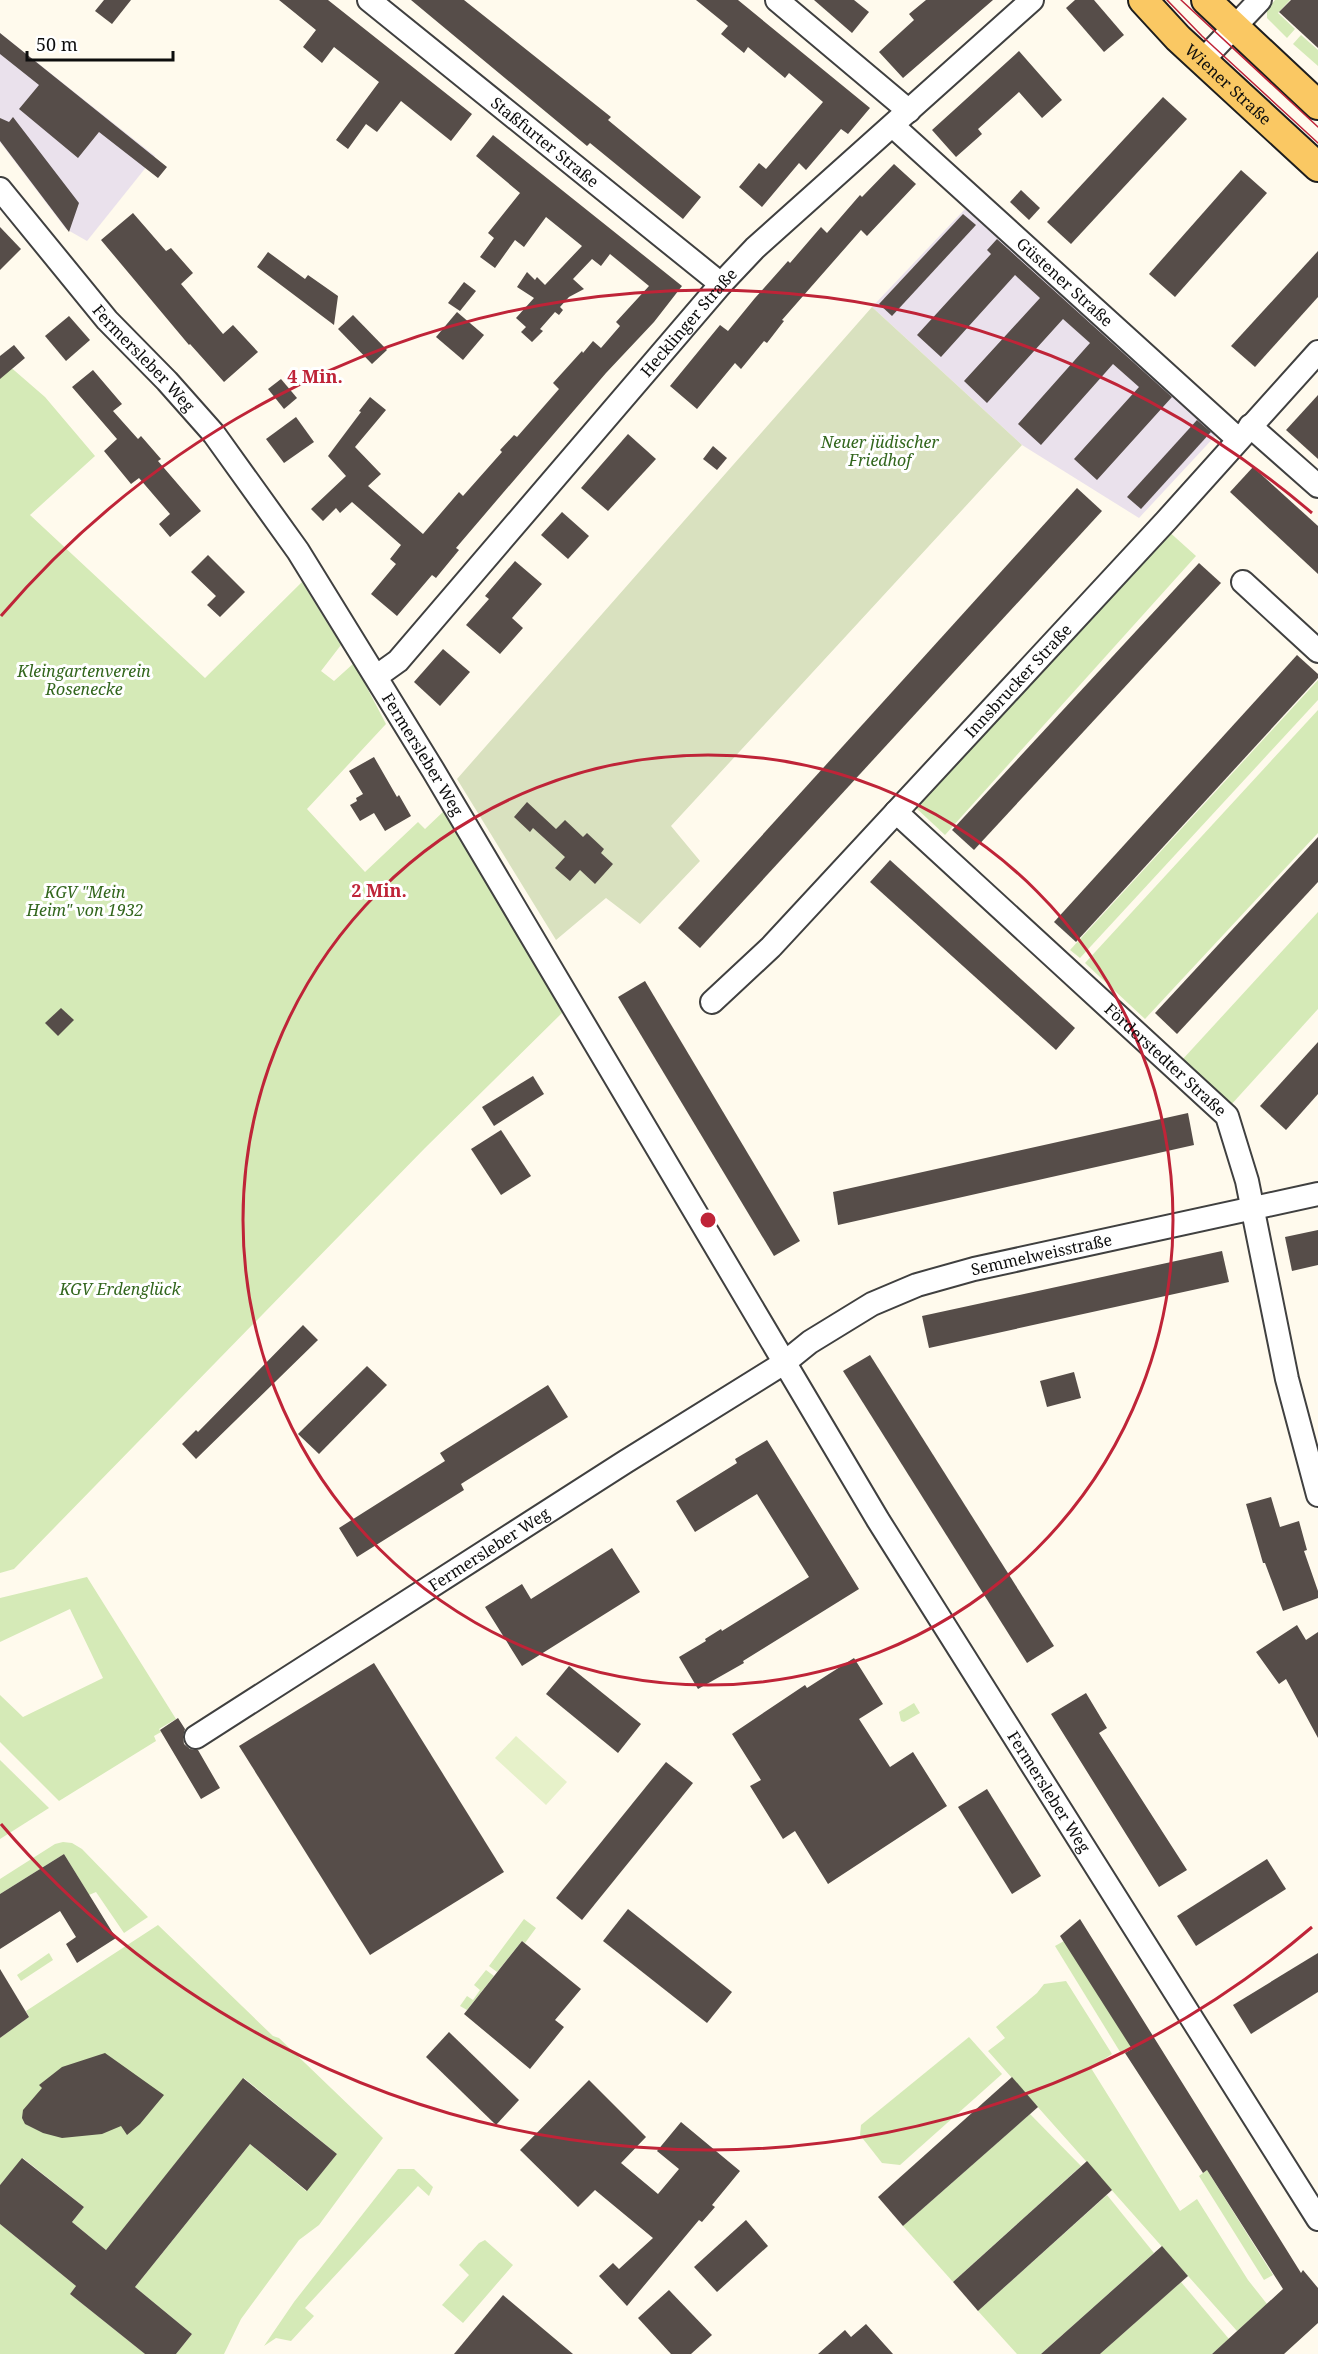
<svg xmlns="http://www.w3.org/2000/svg" width="1318" height="2354" viewBox="0 0 1318 2354" font-family="'Noto Serif',serif">
  <style>
    .industrial { fill: #eae1ec }
    .green { fill: #d5eab7 }
    .cemetery { fill: #d9e1bf }
    .pitch { fill: #e6f1c9 }
    .building { fill: #564d49 }
    .lines { fill: none; stroke-linecap: round; stroke-linejoin: round }
    .minor-casing { stroke: #404040; stroke-width: 26 }
    .major-casing { stroke: #1e1e1e; stroke-width: 32 }
    .minor { stroke: #fff; stroke-width: 22 }
    .major { stroke: #fac863; stroke-width: 28 }
    .tram { stroke: #bf2438; stroke-width: 1.5 }
    .ring { fill: none; stroke: #bf2438; stroke-width: 3 }
    .labels { text-anchor: middle; stroke-width: 6; stroke-linejoin: round; paint-order: stroke }
    .street-label { font-size: 16px; fill: #0d0d0d; stroke: #fff }
    .park-label { font-size: 16px; font-style: italic; fill: #32661d; stroke: #fff }
    .centre { fill: #bf2438; stroke: #fff; stroke-width: 3 }
    .ring-label { font-size: 18px; text-anchor: middle; font-weight: bold; fill: #bf2438; stroke: #fff; stroke-width: 6; stroke-linejoin: round; paint-order: stroke }
  </style>
  <rect width="100%" height="100%" fill="#fffaed"/>
  <!-- industrial -->
  <g class="industrial">
    <polygon points="0,33 155,156 87,241 66,229 0,142"/>
    <polygon points="965,209 1218,433 1139,518 1022,445 872,307"/>
  </g>
  <!-- green -->
  <g class="green">
    <polygon points="1275,0 1290,0 1278,13 1295,29 1287,38 1267,18 1267,9"/>
    <polygon points="1301,35 1318,50 1318,66 1293,44"/>
    <polygon points="0,358 45,397 95,456 30,515 205,678 302,582 341,645 321,671 334,681 354,663 386,724 307,809 365,872 418,822 425,829 445,810 563,1012 425,1148 14,1569 0,1573"/>
    <polygon points="1166,529 1196,556 945,835 915,807"/>
    <polygon points="1318,680 1318,700 1080,958 1070,950"/>
    <polygon points="1318,710 1318,833 1145,1019 1085,963"/>
    <polygon points="1318,912 1318,1009 1230,1106 1182,1060"/>
    <polygon points="87,1577 176,1719 159,1729 161,1732 154,1736 156,1741 59,1801 0,1742 0,1695 23,1717 103,1678 70,1609 0,1642 0,1598"/>
    <polygon points="914,1703 920,1713 904,1722 901,1721 899,1712"/>
    <polygon points="0,1760 49,1808 0,1839"/>
    <polygon points="63,1842 72,1843 82,1849 148,1917 124,1933 96,1892 89,1895 64,1854 0,1894 0,1879 55,1844"/>
    <polygon points="524,1919 536,1928 525,1943 522,1941 497,1972 489,1966"/>
    <polygon points="158,1925 273,2036 279,2038 383,2138 319,2225 299,2240 241,2319 224,2354 176,2354 192,2334 135,2287 250,2144 306,2191 337,2154 244,2078 106,2250 72,2222 84,2207 23,2158 0,2185 0,2038 29,2017 26,2011"/>
    <polygon points="1064,1941 1132,2048 1122,2055 1055,1946"/>
    <polygon points="49,1953 53,1960 21,1981 17,1975"/>
    <polygon points="486,1970 494,1976 467,2010 460,2006 467,1996 473,2000 480,1990 474,1985"/>
    <polygon points="1066,1981 1112,2054 1091,2068 1180,2211 1197,2199 1248,2280 1267,2304 1237,2331 988,2051 1005,2038 996,2027 1037,1993 1044,1984"/>
    <polygon points="969,2037 1002,2074 900,2165 882,2163 860,2135 861,2125"/>
    <polygon points="1030,2114 1081,2166 953,2282 903,2226"/>
    <polygon points="398,2169 414,2169 433,2187 429,2196 418,2186 305,2308 314,2316 291,2341 276,2338 264,2346 294,2302"/>
    <polygon points="1207,2170 1273,2275 1264,2280 1199,2176"/>
    <polygon points="1107,2195 1154,2253 1041,2354 1017,2354 978,2311"/>
    <polygon points="0,2224 76,2286 70,2294 145,2354 0,2354"/>
    <polygon points="485,2240 513,2265 463,2323 442,2305 469,2275 459,2265 479,2243"/>
    <polygon points="1181,2282 1229,2339 1212,2354 1100,2354"/>
  </g>
  <!-- cemetery -->
  <polygon class="cemetery" points="872,307 1022,445 671,826 700,861 640,924 606,898 556,940 457,779"/>
  <!-- pitch -->
  <polygon class="pitch" points="516,1736 567,1782 546,1805 495,1758"/>
  <!-- building -->
  <g class="building">
    <polygon points="104,0 131,0 112,24 95,11"/>
    <polygon points="279,0 328,0 472,114 451,141 401,101 377,132 366,124 348,149 336,140 379,82 334,47 322,63 303,47 316,30"/>
    <polygon points="411,0 464,0 611,117 608,120 701,197 683,219 590,143 587,146"/>
    <polygon points="696,0 738,0 870,108 848,134 841,129 806,170 799,163 762,207 739,187 759,163 766,169 823,102 789,73 785,78 748,47 744,53 721,34 728,26"/>
    <polygon points="814,0 854,0 869,12 852,33"/>
    <polygon points="926,0 993,0 903,78 879,52 914,20 909,14"/>
    <polygon points="1075,0 1094,0 1124,35 1104,52 1066,8"/>
    <polygon points="1291,0 1318,0 1318,48 1279,12"/>
    <polygon points="0,33 167,167 158,178 99,132 78,158 19,109 39,85 0,54"/>
    <polygon points="1019,51 1062,100 1042,118 1019,92 978,129 982,134 956,157 932,130"/>
    <polygon points="1163,97 1187,119 1071,244 1047,222"/>
    <polygon points="13,117 79,203 69,232 0,141 0,118 9,122"/>
    <polygon points="493,135 682,286 654,322 606,373 491,507 456,548 459,550 436,578 432,575 397,616 371,594 396,564 390,559 401,545 352,502 340,513 336,508 323,521 311,509 346,476 328,456 361,412 359,411 370,397 386,410 355,447 381,474 368,486 423,534 459,492 463,496 502,452 500,450 514,435 517,437 559,389 553,383 582,351 583,353 593,341 601,348 620,326 616,322 649,286 610,254 601,266 592,259 573,279 584,289 569,297 560,307 563,310 559,315 555,312 540,329 543,331 532,342 521,332 526,327 516,318 534,298 517,287 527,272 535,280 537,277 545,285 582,246 546,217 524,247 515,240 495,268 480,257 494,238 488,233 520,193 476,156"/>
    <polygon points="894,164 916,184 867,236 861,230 782,320 784,321 767,343 764,341 741,369 735,363 697,409 670,386 720,325 728,331 755,298 788,261 790,263 821,227 827,233 860,195 862,197"/>
    <polygon points="1241,170 1267,193 1175,297 1149,274"/>
    <polygon points="1021,190 1040,208 1029,220 1010,202"/>
    <polygon points="133,213 166,251 171,248 193,273 181,284 223,334 233,325 258,352 224,382 190,344 189,345 101,240"/>
    <polygon points="963,214 976,225 892,316 879,304"/>
    <polygon points="0,227 21,249 0,270"/>
    <polygon points="997,239 1172,397 1097,480 1074,459 1139,387 1113,364 1041,445 1018,424 1090,343 1063,319 987,403 964,381 1040,298 1015,275 941,357 917,335 991,254 987,250"/>
    <polygon points="1318,251 1318,297 1255,367 1231,346"/>
    <polygon points="268,252 305,279 308,275 338,296 334,325 257,267"/>
    <polygon points="464,282 476,291 460,311 448,303"/>
    <polygon points="457,312 484,335 463,360 436,337"/>
    <polygon points="353,315 387,350 372,364 338,329"/>
    <polygon points="69,316 90,340 66,361 45,336"/>
    <polygon points="14,345 25,358 0,379 0,356"/>
    <polygon points="93,370 122,404 113,411 138,439 141,436 161,459 158,461 201,511 170,537 159,524 170,514 139,478 131,484 104,451 117,439 72,387"/>
    <polygon points="281,379 297,398 284,409 268,389"/>
    <polygon points="1318,395 1318,459 1286,430"/>
    <polygon points="296,417 314,442 284,463 266,439"/>
    <polygon points="1197,420 1211,432 1141,509 1127,497"/>
    <polygon points="628,434 656,459 608,511 581,488"/>
    <polygon points="713,446 727,458 717,470 703,459"/>
    <polygon points="1253,467 1318,526 1318,574 1230,492"/>
    <polygon points="1077,488 1102,511 700,948 678,928"/>
    <polygon points="562,512 589,536 568,559 541,535"/>
    <polygon points="208,555 245,592 220,617 207,605 216,596 191,572"/>
    <polygon points="515,561 542,584 512,618 523,628 500,654 466,625 489,599 485,596"/>
    <polygon points="1199,563 1221,583 974,850 952,830"/>
    <polygon points="443,649 470,672 440,706 414,682"/>
    <polygon points="1297,655 1318,674 1318,678 1076,942 1054,922"/>
    <polygon points="374,757 397,797 399,795 411,816 385,831 374,813 360,821 350,805 357,801 356,798 363,794 349,771"/>
    <polygon points="527,802 556,829 565,820 583,837 587,833 604,849 601,853 613,864 595,884 580,870 570,881 555,868 565,857 533,828 530,832 514,817"/>
    <polygon points="1318,837 1318,882 1177,1034 1155,1013"/>
    <polygon points="890,860 1075,1028 1056,1050 870,882"/>
    <polygon points="645,981 800,1241 774,1256 618,997"/>
    <polygon points="61,1008 74,1020 58,1036 45,1023"/>
    <polygon points="1318,1042 1318,1094 1286,1130 1260,1106"/>
    <polygon points="533,1076 544,1094 494,1126 482,1107"/>
    <polygon points="1188,1113 1194,1145 838,1225 833,1192"/>
    <polygon points="501,1130 531,1176 501,1195 471,1149"/>
    <polygon points="1318,1230 1318,1265 1292,1271 1285,1237"/>
    <polygon points="1222,1251 1229,1282 929,1348 922,1316"/>
    <polygon points="303,1325 318,1340 196,1459 182,1444 196,1430 198,1432"/>
    <polygon points="870,1355 1054,1646 1027,1663 843,1371"/>
    <polygon points="367,1366 387,1385 319,1454 298,1434"/>
    <polygon points="1074,1372 1081,1398 1047,1407 1040,1381"/>
    <polygon points="548,1385 568,1417 461,1484 464,1490 357,1557 339,1528 445,1461 440,1453"/>
    <polygon points="767,1440 859,1589 743,1661 744,1663 698,1689 679,1657 706,1641 705,1639 721,1629 722,1631 809,1577 757,1494 695,1532 676,1501 737,1463 735,1459"/>
    <polygon points="1271,1497 1280,1527 1299,1521 1307,1550 1304,1551 1318,1591 1318,1598 1283,1611 1265,1563 1263,1563 1246,1504"/>
    <polygon points="612,1548 640,1592 522,1666 485,1607 522,1584 531,1599"/>
    <polygon points="1297,1625 1306,1640 1318,1632 1318,1738 1286,1679 1279,1684 1256,1652"/>
    <polygon points="854,1658 883,1704 859,1719 890,1767 913,1752 947,1806 828,1884 795,1831 783,1839 750,1786 761,1780 732,1734 805,1685 807,1688"/>
    <polygon points="374,1663 504,1872 370,1955 239,1746"/>
    <polygon points="569,1666 641,1724 618,1753 546,1694"/>
    <polygon points="1086,1693 1107,1728 1099,1733 1187,1870 1159,1887 1051,1714"/>
    <polygon points="178,1718 185,1729 183,1737 184,1744 190,1749 198,1750 220,1788 201,1799 160,1730"/>
    <polygon points="666,1762 693,1783 582,1920 556,1898"/>
    <polygon points="987,1789 1041,1876 1012,1894 958,1807"/>
    <polygon points="64,1854 116,1938 77,1963 66,1944 76,1937 60,1911 0,1949 0,1894"/>
    <polygon points="1267,1859 1286,1889 1196,1946 1177,1916"/>
    <polygon points="628,1909 732,1992 707,2023 603,1941"/>
    <polygon points="1080,1919 1301,2273 1303,2270 1318,2288 1318,2323 1284,2354 1212,2354 1283,2289 1207,2170 1203,2173 1125,2053 1132,2049 1060,1936"/>
    <polygon points="522,1941 581,1989 555,2020 564,2027 530,2069 464,2014"/>
    <polygon points="1318,1953 1318,1992 1251,2034 1233,2005"/>
    <polygon points="0,1969 29,2017 0,2038"/>
    <polygon points="449,2032 519,2100 496,2125 426,2057"/>
    <polygon points="105,2053 164,2095 140,2124 127,2135 121,2126 102,2134 62,2138 43,2133 25,2124 22,2118 23,2110 42,2088 39,2085 62,2067"/>
    <polygon points="1012,2077 1038,2107 903,2226 878,2197"/>
    <polygon points="243,2078 337,2154 307,2191 250,2144 135,2287 192,2334 176,2354 145,2354 70,2294 76,2286 0,2224 0,2185 22,2158 84,2207 72,2222 106,2250"/>
    <polygon points="589,2080 646,2137 621,2163 658,2194 679,2169 657,2151 681,2122 740,2171 712,2205 715,2207 702,2222 699,2220 627,2306 599,2276 613,2263 619,2269 653,2238 595,2190 578,2207 520,2150"/>
    <polygon points="1087,2161 1112,2190 978,2311 953,2282"/>
    <polygon points="746,2220 768,2246 717,2292 694,2267"/>
    <polygon points="1162,2246 1188,2276 1100,2354 1041,2354"/>
    <polygon points="669,2290 712,2335 691,2354 671,2354 638,2318"/>
    <polygon points="503,2295 573,2354 454,2354"/>
    <polygon points="866,2324 893,2354 818,2354 845,2330 851,2337"/>
  </g>
  <g class="lines">
    <defs>
      <g id="minor">
        <path id="s1" d="M369,0l352,284"/>
        <polyline points="777,0 909,111"/>
        <polyline points="1202,61 1260,0"/>
        <path id="s2" d="M893,126l345,313"/>
        <path id="s3" d="M0,189l107,131 60,61 47,53 84,117 135,219 445,750 440,699"/>
        <polyline points="1250,426 1318,486"/>
        <polyline points="1243,582 1318,651"/>
        <path id="s4" d="M377,676l21,-15 323,-377 34,-36 277,-248"/>
        <path id="s5" d="M896,812l331,304 20,65 40,198 31,116"/>
        <path id="s6" d="M712,1002l59,-55 395,-426 152,-169"/>
        <path id="s7" d="M196,1737l429,-275 159,-99 26,-21 62,-38 45,-19 57,-16 344,-75"/>
      </g>
      <g id="major">
        <path id="s8" d="M1143,0l35,38 140,129"/>
        <polyline points="1206,0 1318,105"/>
      </g>
    </defs>
    <!-- minor casing -->
    <use href="#minor" class="minor-casing"/>
    <!-- major casing -->
    <use href="#major" class="major-casing"/>
    <!-- minor -->
    <use href="#minor" class="minor"/>
    <!-- major -->
    <use href="#major" class="major"/>
    <!-- tram -->
    <g class="tram">
      <polyline points="1167,0 1202,36 1318,143"/>
      <polyline points="1181,0 1318,127"/>
    </g>
  </g>
  <!-- distance rings -->
  <g class="ring">
    <circle cx="708" cy="1220" r="465"/>
    <path d="M1312 1927A930 930 0 0 1 1 1824M1 616A930 930 0 0 1 1312 513"/>
  </g>
  <g class="labels">
    <!-- street labels -->
    <g class="street-label">
      <text dy="6" stroke="none"><textPath href="#s8" startOffset="120">Wiener Straße</textPath></text>
      <text dy="6" stroke="none"><textPath href="#s1" startOffset="226">Staßfurter Straße</textPath></text>
      <text dy="6" stroke="none"><textPath href="#s2" startOffset="232">Güstener Straße</textPath></text>
      <text dy="6" stroke="none"><textPath href="#s4" startOffset="472">Hecklinger Straße</textPath></text>
      <text dy="6" stroke="none"><textPath href="#s3" startOffset="222">Fermersleber Weg</textPath></text>
      <text dy="6" stroke="none"><textPath href="#s6" startOffset="444">Innsbrucker Straße</textPath></text>
      <text dy="6" stroke="none"><textPath href="#s3" startOffset="708">Fermersleber Weg</textPath></text>
      <text dy="6" stroke="none"><textPath href="#s5" startOffset="366">Förderstedter Straße</textPath></text>
      <text dy="6" stroke="none"><textPath href="#s7" startOffset="980">Semmelweisstraße</textPath></text>
      <text dy="6" stroke="none"><textPath href="#s7" startOffset="348">Fermersleber Weg</textPath></text>
      <text dy="6" stroke="none"><textPath href="#s3" startOffset="1920">Fermersleber Weg</textPath></text>
    </g>
    <!-- park labels -->
    <g class="park-label">
      <text x="880" y="448">Neuer jüdischer<tspan x="880" dy="18">Friedhof</tspan></text>
      <text x="84" y="677">Kleingartenverein<tspan x="84" dy="18">Rosenecke</tspan></text>
      <text x="85" y="898">KGV "Mein<tspan x="85" dy="18">Heim" von 1932</tspan></text>
      <text x="120" y="1295">KGV Erdenglück</text>
    </g>
  </g>
  <circle cx="708" cy="1220" r="9" class="centre"/>
  <g class="ring-label">
    <text x="315" y="383">4 Min.</text>
    <text x="379" y="897">2 Min.</text>
  </g>
  <!-- scale -->
  <path d="M27 51v9h146v-9" fill="none" stroke="#0d0d0d" stroke-width="3"/>
  <text x="36" y="51" font-size="18" fill="#0d0d0d" stroke="#ffffff" stroke-width="4.5" paint-order="stroke">50 m</text>
</svg>
